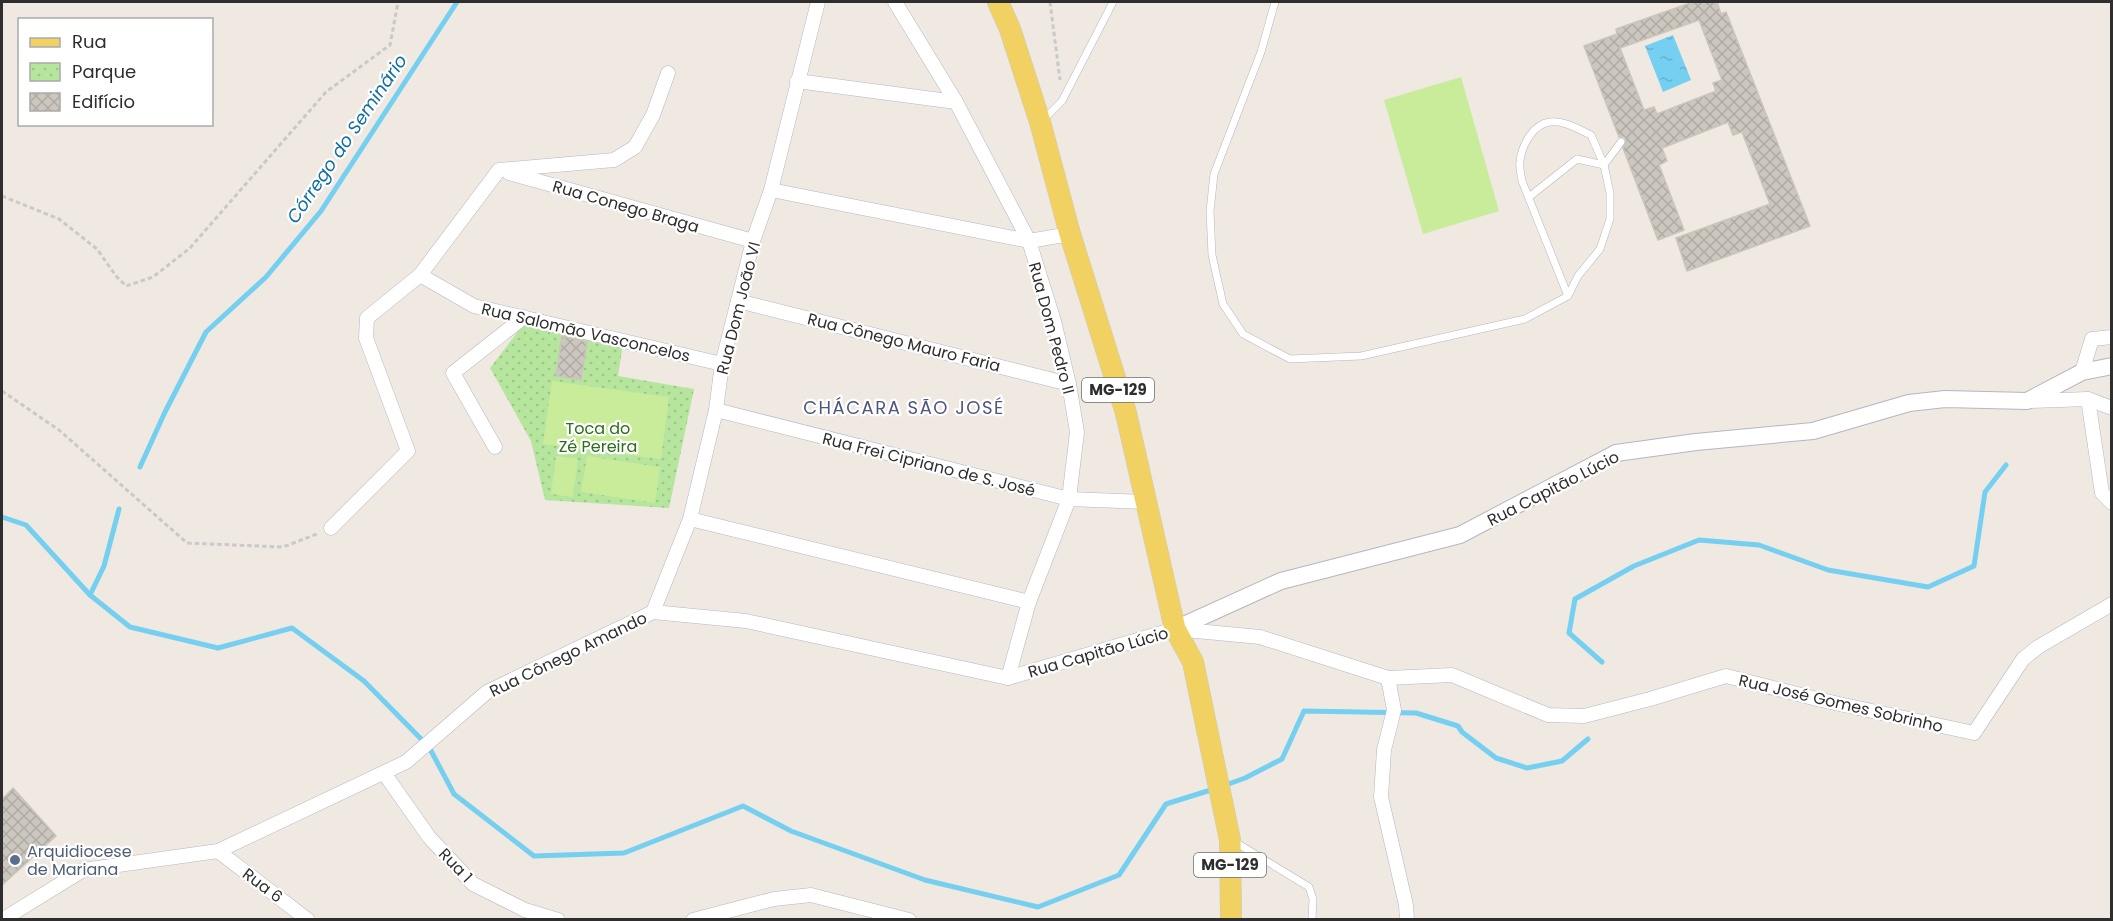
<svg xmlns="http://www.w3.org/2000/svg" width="2113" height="921" viewBox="0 0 2113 921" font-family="Poppins,sans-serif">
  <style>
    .park { fill: url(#park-dots) }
    .pitch { fill: #c9ec9a }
    .water { fill: url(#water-ripples) }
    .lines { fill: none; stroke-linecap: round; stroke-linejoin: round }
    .stream { stroke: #75cff0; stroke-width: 5 }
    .building { fill: url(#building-cross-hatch); stroke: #cbc5ba; stroke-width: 1.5; fill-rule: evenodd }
    .service-casing { stroke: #b4b7c1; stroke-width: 8 }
    .minor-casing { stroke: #b4b7c1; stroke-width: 15 }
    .tertiary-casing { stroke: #b4b7c1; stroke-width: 18 }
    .primary-casing { stroke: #c9c9c9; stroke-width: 22 }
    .path { stroke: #c9c9c9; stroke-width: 3; stroke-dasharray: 4.5 3; stroke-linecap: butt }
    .service { stroke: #fff; stroke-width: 7 }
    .minor { stroke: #fff; stroke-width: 14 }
    .tertiary { stroke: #fff; stroke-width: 16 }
    .primary { stroke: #f2d163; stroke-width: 21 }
    .service-dot { fill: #5c6f8a; stroke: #fff; stroke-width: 2 }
    .labels { text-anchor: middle; stroke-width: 4.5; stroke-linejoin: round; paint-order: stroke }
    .shield { fill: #fff; stroke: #6d6d6d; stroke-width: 1.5 }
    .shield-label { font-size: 15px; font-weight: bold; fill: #2e2e2e }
    .street-label { font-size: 16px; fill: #2e2e2e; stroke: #fff }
    .park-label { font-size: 16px; fill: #2c6e1b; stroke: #fff }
    .service-label { font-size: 16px; fill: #4e5e75; stroke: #fff; text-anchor: start }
    .water-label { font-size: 18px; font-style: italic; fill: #0d6fa3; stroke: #fff }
    .neighbourhood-label { font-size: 18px; letter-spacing: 1.5px; fill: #4d5680; stroke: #fff }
  </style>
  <defs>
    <pattern id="park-dots" width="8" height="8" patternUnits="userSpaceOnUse" patternTransform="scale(1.5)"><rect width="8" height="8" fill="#b6e59e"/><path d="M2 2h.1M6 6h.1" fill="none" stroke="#9dc588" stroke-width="1.8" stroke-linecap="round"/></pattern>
    <pattern id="water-ripples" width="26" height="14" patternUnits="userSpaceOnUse" patternTransform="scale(1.5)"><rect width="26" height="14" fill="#75cff0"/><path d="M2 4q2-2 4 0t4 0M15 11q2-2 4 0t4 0" fill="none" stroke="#66b2ce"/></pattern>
    <pattern id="building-cross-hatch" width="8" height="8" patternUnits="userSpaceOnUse" patternTransform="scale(1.5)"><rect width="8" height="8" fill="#cbc7bf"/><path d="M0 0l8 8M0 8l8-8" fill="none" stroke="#afaba4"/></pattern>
  </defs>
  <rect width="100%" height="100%" fill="#efe9e1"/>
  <!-- park -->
  <polygon class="park" points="533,312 624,337 618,376 694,389 669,508 545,500 531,441 490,368"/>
  <!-- pitch -->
  <g class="pitch">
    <polygon points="1461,77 1499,211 1423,234 1384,100"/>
    <polygon points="552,381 669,397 661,459 543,444"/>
    <polygon points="556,456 578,459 573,497 551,494"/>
    <polygon points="587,456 660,467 655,503 581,492"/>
  </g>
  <!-- water -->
  <polygon class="water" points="1673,35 1691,80 1663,92 1645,46"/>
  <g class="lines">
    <!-- stream -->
    <g class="stream">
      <polyline points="140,467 165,412 206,332 266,277 321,211 457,2"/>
      <polyline points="2,517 26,525 90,595 130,627 218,648 292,628 364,681 429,747 454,794 534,856 624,853 743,806 791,831 925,880 1038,907 1119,875 1166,804 1214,789"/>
      <polyline points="90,595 104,566 119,509"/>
      <polyline points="1602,662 1569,633 1575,599 1634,566 1699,540 1759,545 1828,570 1928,587 1974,566 1985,492 2006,465"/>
      <polyline points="1223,786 1245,778 1282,759 1304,711 1416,713 1458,726 1462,732 1496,758 1527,768 1562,761 1588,739"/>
    </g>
  </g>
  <!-- building -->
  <g class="building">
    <path d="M1693,2h24l4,12 5,-2 84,214 -123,45 -11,-33 94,-34 -28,-72 -9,3 -5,-13 -66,26 5,13 -8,4 25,65 -26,10 -35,-92 3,-8 -2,-3h-5l-35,-91 33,-12 -1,-5zM1699,20l23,60 -9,3 3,8 -59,23 -3,-7 -10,3 -24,-62z"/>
    <polygon points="562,336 587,342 581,380 556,376"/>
    <polygon points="13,788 56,836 2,885 2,799"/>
  </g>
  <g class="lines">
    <defs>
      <g id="service">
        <path d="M1275,2l-14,50 -47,122 -4,37 2,44 11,49 20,30 47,25 71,-3 164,-37 43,-23 10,-20 22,-27 10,-30v-26l-6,-28 -13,-30c-11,-5 -27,-15 -41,-13 -17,2 -28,23 -30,39 -1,6 1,14 2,20l46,115"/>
        <polyline points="1043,120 1062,101 1113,2"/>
        <polyline points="1529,197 1577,159 1604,165 1621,142"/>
        <polyline points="1235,842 1309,887 1313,899 1312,920"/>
      </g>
      <g id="minor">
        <polyline points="895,2 956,102 1029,241 1054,321 1069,384 1077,432 1069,499 1029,602 1008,678"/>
        <polyline points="797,81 956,102"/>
        <polyline points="509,173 753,241"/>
        <polyline points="771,190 1029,241 1070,234"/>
        <polyline points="420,275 474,306 722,364"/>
        <polyline points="738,301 1069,384"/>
        <polyline points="2082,372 2092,339 2112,337"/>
        <polyline points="2088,399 2112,408"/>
        <polyline points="2029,401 2088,399 2102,493 2112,503"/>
        <polyline points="716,410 1069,499 1145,502"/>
        <polyline points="495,447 453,373 524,317"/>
        <polyline points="690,519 1029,602"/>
        <polyline points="331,528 408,451 366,338 367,318 420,275 499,170 614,160 635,147 653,115 668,73"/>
        <polyline points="653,612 690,519 716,410 722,364 738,301 753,241 771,190 818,2"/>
        <polyline points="1388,678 1394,710 1384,750 1381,797 1406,905 1407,920"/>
        <polyline points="384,773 429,837 473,884 525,910 558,920"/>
        <polyline points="218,851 308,920"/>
        <polyline points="2,920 83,870 218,851 406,762 487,692 653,612 746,621 1008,678 1175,629 1260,637 1388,678 1452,675 1548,715 1584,716 1650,699 1726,676 1821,700 1974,733 2023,659 2038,647 2112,604"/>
        <polyline points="693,920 774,899 811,895 909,920"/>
      </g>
      <polyline id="tertiary" points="1175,629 1281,581 1460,535 1616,453 1696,442 1813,431 1909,403 1945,399 2027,401 2082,372 2112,366"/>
      <polyline id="primary" points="998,2 1010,29 1040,122 1070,234 1126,413 1175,629 1193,662 1230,840 1231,920"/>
    </defs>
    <!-- service casing -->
    <use href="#service" class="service-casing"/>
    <!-- minor casing -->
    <use href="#minor" class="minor-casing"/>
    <!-- tertiary casing -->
    <use href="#tertiary" class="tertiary-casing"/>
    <!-- primary casing -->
    <use href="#primary" class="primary-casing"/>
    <!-- path -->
    <g class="path">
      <polyline points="1050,2 1060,80"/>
      <polyline points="2,196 59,219 97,249 116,276 126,286 153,277 190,248 326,92 390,45 398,2"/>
      <polyline points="2,391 59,430 187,543 283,547 317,534"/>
    </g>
    <!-- service -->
    <use href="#service" class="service"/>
    <!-- minor -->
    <use href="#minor" class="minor"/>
    <!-- tertiary -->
    <use href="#tertiary" class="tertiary"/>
    <!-- primary -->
    <use href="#primary" class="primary"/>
  </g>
  <!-- markers -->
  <circle class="service-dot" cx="15" cy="860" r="6"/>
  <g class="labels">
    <!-- shield labels -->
    <g class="shield">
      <rect x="1082" y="378" width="72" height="24" rx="4.5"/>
      <rect x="1194" y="853" width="72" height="24" rx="4.5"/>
    </g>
    <g class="shield-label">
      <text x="1118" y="395">MG-129</text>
      <text x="1230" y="870">MG-129</text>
    </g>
    <!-- street labels -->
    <g class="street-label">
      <text transform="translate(626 206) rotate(16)" y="6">Rua Conego Braga</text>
      <text transform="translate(738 308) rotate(-76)" y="6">Rua Dom João VI</text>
      <text transform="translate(1052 328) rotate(75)" y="6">Rua Dom Pedro II</text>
      <text transform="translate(586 332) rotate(13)" y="6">Rua Salomão Vasconcelos</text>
      <text transform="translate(904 342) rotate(14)" y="6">Rua Cônego Mauro Faria</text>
      <text transform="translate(929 464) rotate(14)" y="6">Rua Frei Cipriano de S. José</text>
      <text transform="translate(1553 488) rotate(-27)" y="6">Rua Capitão Lúcio</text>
      <text transform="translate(1098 652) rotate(-16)" y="6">Rua Capitão Lúcio</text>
      <text transform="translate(568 654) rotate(-26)" y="6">Rua Cônego Amando</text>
      <text transform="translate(1841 703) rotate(13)" y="6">Rua José Gomes Sobrinho</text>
      <text transform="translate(456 865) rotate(46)" y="6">Rua 1</text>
      <text transform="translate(263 885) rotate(37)" y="6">Rua 6</text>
    </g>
    <!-- park labels -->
    <g class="park-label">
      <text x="598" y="434">Toca do<tspan x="598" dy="18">Zé Pereira</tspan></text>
    </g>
    <!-- service labels -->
    <g class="service-label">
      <text x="27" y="857">Arquidiocese<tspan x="27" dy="18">de Mariana</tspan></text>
    </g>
    <!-- water labels -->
    <g class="water-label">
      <text transform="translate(347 139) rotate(-56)" y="6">Córrego do Seminário</text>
    </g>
    <!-- neighbourhood labels -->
    <g class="neighbourhood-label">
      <text x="904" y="414">CHÁCARA SÃO JOSÉ</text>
    </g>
  </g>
  <!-- border -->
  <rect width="2113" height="921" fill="none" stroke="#2e2e2e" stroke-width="6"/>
  <!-- legend -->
  <rect x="18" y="18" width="195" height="108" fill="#ffffff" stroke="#ababab" stroke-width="1.5"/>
  <rect x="30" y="38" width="30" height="9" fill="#f2d163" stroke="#ababab" stroke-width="1.5"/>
  <text x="72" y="48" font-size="18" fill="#2e2e2e">Rua</text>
  <rect x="30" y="63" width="30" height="18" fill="url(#park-dots)" stroke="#ababab" stroke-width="1.5"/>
  <text x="72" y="78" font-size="18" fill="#2e2e2e">Parque</text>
  <rect x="30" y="93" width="30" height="18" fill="url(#building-cross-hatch)" stroke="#ababab" stroke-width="1.5"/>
  <text x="72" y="108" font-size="18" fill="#2e2e2e">Edifício</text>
</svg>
